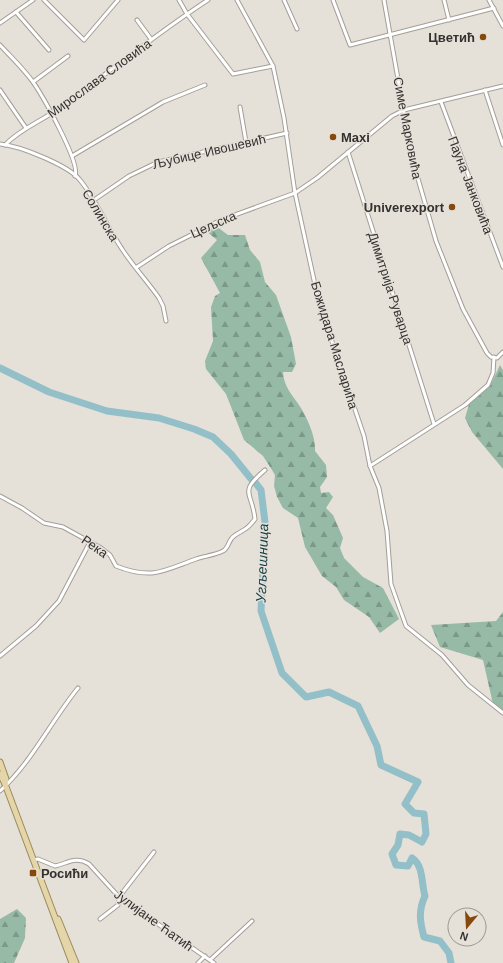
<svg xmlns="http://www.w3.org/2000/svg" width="503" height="963" viewBox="0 0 503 963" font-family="Arial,sans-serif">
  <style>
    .forest { fill: url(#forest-firs) }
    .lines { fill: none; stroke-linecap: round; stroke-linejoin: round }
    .river { stroke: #93bfc8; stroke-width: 7 }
    .street-casing { stroke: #a39f98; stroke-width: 5 }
    .primary-casing { stroke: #9b8b5a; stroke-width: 7 }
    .street { stroke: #fff; stroke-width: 3 }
    .primary { stroke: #e5d6aa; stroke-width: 5 }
    .poi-dot { fill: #87490a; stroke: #e5e1d9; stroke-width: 1.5 }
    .labels { text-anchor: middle; stroke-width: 3; stroke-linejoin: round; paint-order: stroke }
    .poi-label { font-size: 13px; font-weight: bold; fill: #34322f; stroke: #e5e1d9; text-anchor: end }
    .street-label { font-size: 13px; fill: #34322f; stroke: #e5e1d9 }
    .water-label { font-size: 14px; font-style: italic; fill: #153e45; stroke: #e5e1d9 }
  </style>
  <defs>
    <pattern id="forest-firs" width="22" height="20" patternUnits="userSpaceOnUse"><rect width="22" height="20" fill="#96baa6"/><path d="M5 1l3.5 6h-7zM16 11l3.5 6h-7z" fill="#7b9888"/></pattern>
  </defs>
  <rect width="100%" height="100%" fill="#e5e1d9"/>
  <!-- forest -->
  <g class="forest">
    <path d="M216,226l12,9h17l5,15 10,12 5,20 11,13 15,42 5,27 -4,8h-9c1,15 8,21 16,33 8,12 17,32 16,46l11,14 1,12 -7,10 1,6 8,-1 4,5 -7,11 7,7 10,23 -3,10 4,10 19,19 20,11 16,31 -19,14 -11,-16 -25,-17 -8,-13 -14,-11 -17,-29 -7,-29 -15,-10 -6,-11 -3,-11 1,-11 -3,-5 -9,-14 -19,-16 -18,-46 -20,-25 -1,-8 8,-20 -2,-34 4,-11 5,-3 -19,-35 16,-18 -11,-9z"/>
    <polygon points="500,365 503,370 503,469 472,432 465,418 470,401 490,386"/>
    <polygon points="503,612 503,710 493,704 483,660 440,647 431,625 496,621"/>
    <polygon points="17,909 26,918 25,938 14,963 0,963 0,919"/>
  </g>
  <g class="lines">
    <!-- river -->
    <g class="river">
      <polyline points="0,368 49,392 107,411 159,418 194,429 213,437 231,454 252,480"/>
      <path d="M254,481l7,9 4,32 -4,89 21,62 24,24 23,-5 29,14 19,40 4,19 37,17 -13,22 9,9 10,1 2,20 -4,8 -13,-7 -9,-1 -2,11 -6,9 4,11 12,1 4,-8c12,8 9,25 13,38 -7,15 -5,26 -1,41l16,4 9,12 2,10"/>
    </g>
    <defs>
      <g id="street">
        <polyline points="44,0 84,40 118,0"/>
        <polyline points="179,0 187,14 233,74 273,66"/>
        <polyline points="237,0 273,66 284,118 295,193 319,303 364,436 370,466 379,488 387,531 391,584 406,626 442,655 468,685 503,713"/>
        <polyline points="284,0 297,29"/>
        <polyline points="333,0 350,45 494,8"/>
        <polyline points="384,0 412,158 436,241 463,309 487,353 491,357 497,358 503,352"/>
        <polyline points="444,0 449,20"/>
        <polyline points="489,0 503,26"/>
        <polyline points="16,12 49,50"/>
        <polyline points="137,20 151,39"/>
        <polyline points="0,23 33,0"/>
        <path d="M0,45c11,12 23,23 33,37 9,13 48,81 42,94"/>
        <polyline points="33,82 68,56"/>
        <polyline points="0,90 26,128"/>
        <polyline points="485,90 503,145"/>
        <polyline points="441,102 503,267"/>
        <polyline points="240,107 246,142"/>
        <path d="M0,144c20,2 68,21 80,36 17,21 27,47 42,69 11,17 25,32 37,49l4,8 3,15"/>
        <path d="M5,145c15,-16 35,-23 53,-36 50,-36 98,-75 150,-109"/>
        <polyline points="348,152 434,424"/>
        <polyline points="72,156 163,102 205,85"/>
        <polyline points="94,200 129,176 158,162 287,133"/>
        <polyline points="137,267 169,246 221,220 295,193 317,178 392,116 404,110 503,86"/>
        <polyline points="370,466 465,405 488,385 493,373 494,357"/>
        <path d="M0,496l22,12 22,15 19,4 38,21 9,7 6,11c36,14 47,5 80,-7 9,-3 19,-4 27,-8 6,-3 5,-11 11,-15 10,-7 12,-5 21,-17 -3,-28 -17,-26 10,-49"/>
        <polyline points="0,656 36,626 59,601 90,542"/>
        <path d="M0,791c32,-29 51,-70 78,-103"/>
        <path d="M33,860l5,-1 17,7c13,-3 21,-10 34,-2l30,33 95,66"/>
        <polyline points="100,919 118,905 119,897 154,852"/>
        <polyline points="210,960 252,921"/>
        <polyline points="198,963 205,956"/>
      </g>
      <g id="primary">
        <polyline points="0,762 6,779 5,784"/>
        <polyline points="0,774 5,784 72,963"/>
        <polyline points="58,919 76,963"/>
      </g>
    </defs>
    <!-- street casing -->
    <use href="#street" class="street-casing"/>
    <!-- primary casing -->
    <use href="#primary" class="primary-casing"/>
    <!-- street -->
    <use href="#street" class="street"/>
    <!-- primary -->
    <use href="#primary" class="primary"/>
  </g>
  <!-- markers -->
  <g class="poi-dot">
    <circle cx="483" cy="37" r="4"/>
    <circle cx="333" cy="137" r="4"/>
    <circle cx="452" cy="207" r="4"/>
    <rect x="29" y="869" width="8" height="8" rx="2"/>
  </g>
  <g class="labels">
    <!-- poi labels -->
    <g class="poi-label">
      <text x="475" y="42">Цветић</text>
      <text x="341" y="142" text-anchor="start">Maxi</text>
      <text x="444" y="212">Univerexport</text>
      <text x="41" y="878" text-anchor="start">Росићи</text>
    </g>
    <!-- street labels -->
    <g class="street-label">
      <text transform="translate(99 78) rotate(-36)" y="5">Мирослава Словића</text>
      <text transform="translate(408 128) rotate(79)" y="5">Симе Марковића</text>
      <text transform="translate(209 151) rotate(-13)" y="5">Љубице Ивошевић</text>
      <text transform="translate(471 185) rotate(69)" y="5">Пауна Јанковића</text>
      <text transform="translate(101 215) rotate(59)" y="5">Солинска</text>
      <text transform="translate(213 224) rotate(-24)" y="5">Цељска</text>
      <text transform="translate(391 288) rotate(72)" y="5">Димитрија Руварца</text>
      <text transform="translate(335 345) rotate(73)" y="5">Божидара Масларића</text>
      <text transform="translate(95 546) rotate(35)" y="5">Река</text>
      <text transform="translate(154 920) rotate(36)" y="5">Јулијане Ћатић</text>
    </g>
    <!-- water labels -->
    <g class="water-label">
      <text transform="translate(262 563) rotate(-88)" y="5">Угљешница</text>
    </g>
  </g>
  <!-- north arrow -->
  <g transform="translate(467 927) rotate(198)"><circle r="19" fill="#e5e1d9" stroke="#9e9b95"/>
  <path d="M0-3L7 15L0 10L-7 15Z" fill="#87490a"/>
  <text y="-6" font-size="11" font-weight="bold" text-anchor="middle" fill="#34322f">N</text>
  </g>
</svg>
